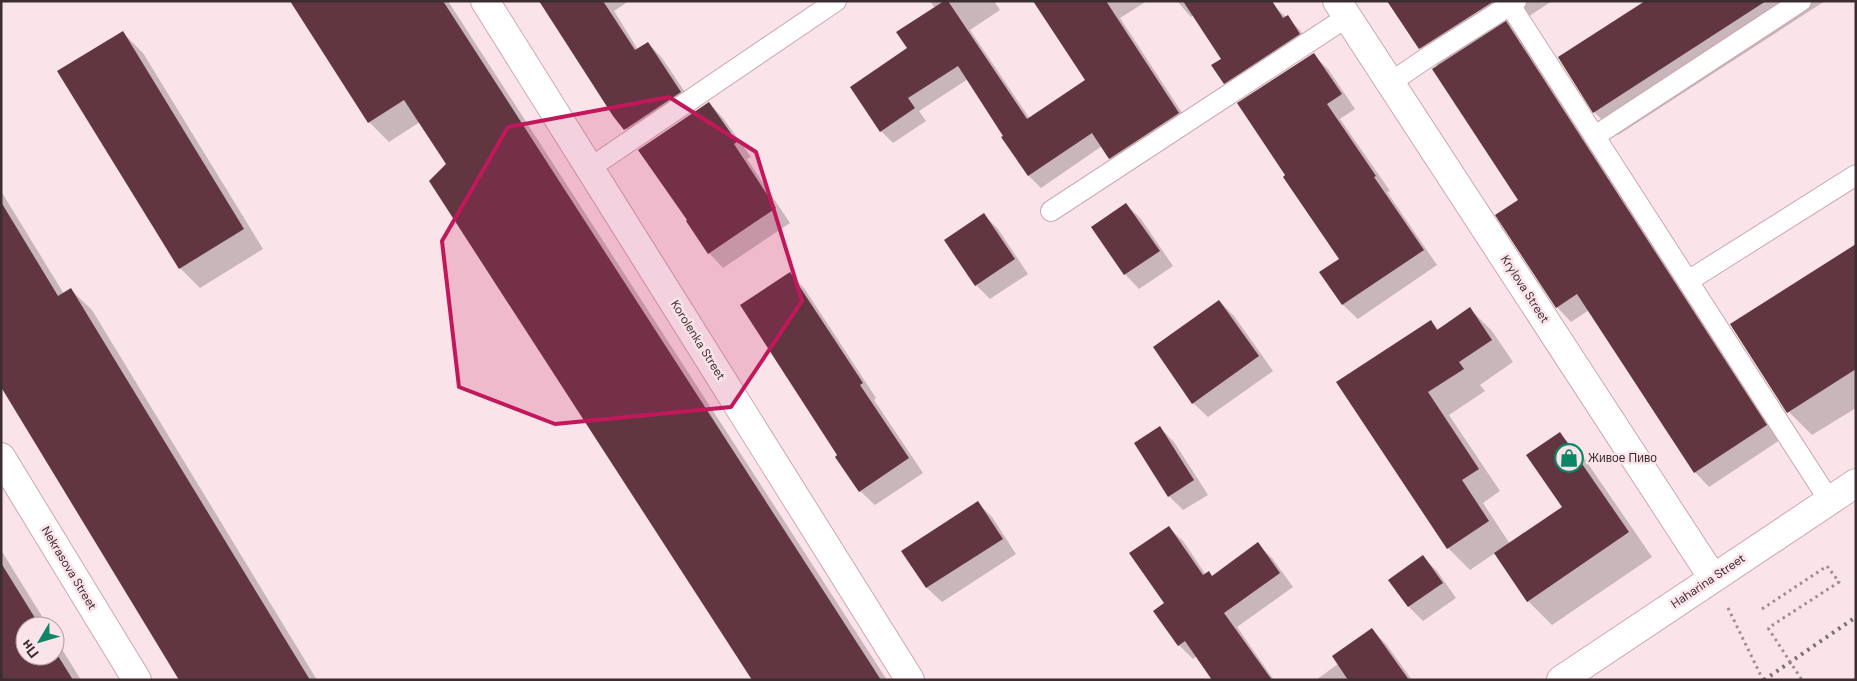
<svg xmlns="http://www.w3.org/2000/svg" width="1857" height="681" viewBox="0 0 1857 681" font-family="'DM Sans',sans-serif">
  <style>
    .shadow { fill: #0003 }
    .building { fill: #613641 }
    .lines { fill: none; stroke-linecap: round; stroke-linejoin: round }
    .lane-casing { stroke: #cba8af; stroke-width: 22 }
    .street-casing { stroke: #cba8af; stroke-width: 30 }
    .secondary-casing { stroke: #cba8af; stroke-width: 30 }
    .path { stroke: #9e8c90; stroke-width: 3; stroke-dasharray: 2.5 4; stroke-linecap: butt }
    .lane { stroke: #fff; stroke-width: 20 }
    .street { stroke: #fff; stroke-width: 28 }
    .secondary { stroke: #fff; stroke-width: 28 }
    .rail { stroke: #7d6c70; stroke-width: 4; stroke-dasharray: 2.5 5; stroke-linecap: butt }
    .path-bridge { stroke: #9e8c90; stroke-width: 3; stroke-dasharray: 2.5 4; stroke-linecap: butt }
    .marked { fill: #c2185b; fill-opacity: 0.2; stroke: #c2185b; stroke-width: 4; stroke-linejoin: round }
    .labels { text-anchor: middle; stroke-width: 5; stroke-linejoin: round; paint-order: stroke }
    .street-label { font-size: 12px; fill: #3b2d30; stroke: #fbe4e9 }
    .poi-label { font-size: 12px; fill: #3b2d30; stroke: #fbe4e9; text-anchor: start }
  </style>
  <rect width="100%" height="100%" fill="#fbe4e9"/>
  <!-- shadow -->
  <g class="shadow">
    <polygon points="291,1 448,1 887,680 754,680 447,164 420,122 389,142 369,122"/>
    <polygon points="540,1 629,1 614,11 638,50 648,43 662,58 695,107 640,144 614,115"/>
    <polygon points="930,1 994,1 1000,10 970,30 1030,119 1086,80 1044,1 1147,1 1120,18 1190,125 1122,170 1110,158 1102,146 1041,188 1029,176 1003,137 1005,136 968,79 919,111 926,121 893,143 881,131 908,48 935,8"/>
    <polygon points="1177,1 1238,1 1274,6 1299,29 1311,46 1237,95 1225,83 1223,59 1194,15 1191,17"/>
    <polygon points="1388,1 1552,1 1511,28 1521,37 1780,440 1709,487 1695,472 1589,310 1571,322 1557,307 1520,201 1438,66 1420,48"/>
    <polygon points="1647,1 1825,1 1618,135 1594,112"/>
    <polygon points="123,33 143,53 263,249 200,288 180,268"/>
    <polygon points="1313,55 1328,69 1355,109 1340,119 1390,191 1387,192 1437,265 1358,319 1343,305 1321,272 1341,259 1287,175"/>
    <polygon points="709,103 723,118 751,157 747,159 790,223 723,268 709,253"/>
    <polygon points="1,191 64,294 71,290 92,310 317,680 181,680 1,385"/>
    <polygon points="1126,204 1141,219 1173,266 1139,289 1125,274 1093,227"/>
    <polygon points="984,215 998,229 1028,274 990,299 976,285"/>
    <polygon points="1856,245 1856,408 1812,435 1788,411"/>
    <polygon points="790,274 804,288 876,398 874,400 923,473 875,505 860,491 839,456"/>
    <polygon points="1219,301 1234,316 1273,371 1208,417 1193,403"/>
    <polygon points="1470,309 1492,331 1513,362 1480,385 1485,391 1449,415 1500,491 1483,503 1510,544 1564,507 1560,434 1584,458 1652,557 1552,625 1528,601 1495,553 1470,570 1448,548 1338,383 1431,321 1439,330"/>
    <polygon points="1160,428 1174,442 1208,495 1183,510 1169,496"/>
    <polygon points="978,503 992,517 1016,554 942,602 927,588 903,551"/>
    <polygon points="1168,527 1183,541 1206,575 1212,577 1257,544 1272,558 1293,587 1237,627 1274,680 1214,680 1197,656 1193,659 1179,645 1166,603"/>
    <polygon points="1,550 48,626 25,626 25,656 55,656 55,638 81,680 1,680"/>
    <polygon points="1423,557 1437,571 1456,598 1423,621 1409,607"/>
    <polygon points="1372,630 1386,644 1412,680 1316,680 1338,664"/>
  </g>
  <!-- building -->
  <g class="building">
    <polygon points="290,1 443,1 881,680 752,680 429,181 446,164 404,100 368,123"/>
    <polygon points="539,1 603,1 635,50 648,42 681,92 624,130 613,116"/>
    <polygon points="944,1 948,1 1027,119 1085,80 1033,1 1106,1 1179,113 1109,159 1092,133 1028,176 1001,137 1003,136 958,66 908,98 915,108 880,132 850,87 907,48 896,32"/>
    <polygon points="1183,1 1272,1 1283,18 1288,15 1300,34 1224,84 1211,65 1221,59"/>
    <polygon points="1387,1 1494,1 1419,49"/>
    <polygon points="1645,1 1766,1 1593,113 1558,57"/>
    <polygon points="1506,21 1767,425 1694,473 1577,294 1556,308 1495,215 1518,200 1432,69"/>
    <polygon points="123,31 244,229 179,269 57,71"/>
    <polygon points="1314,53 1342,94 1327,104 1376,176 1374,177 1424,250 1342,305 1319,272 1339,259 1283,177 1285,175 1237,103"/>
    <polygon points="709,102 737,142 734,144 776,208 708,254 686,221 687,220 638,150"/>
    <polygon points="1,202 58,296 71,288 310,680 179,680 1,387"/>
    <polygon points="1126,203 1160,251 1124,275 1091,227"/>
    <polygon points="984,213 1015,259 975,286 944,240"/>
    <polygon points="1856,244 1856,369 1787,413 1730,324"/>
    <polygon points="790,272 863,383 860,385 909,458 859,492 835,457 837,455 740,305"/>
    <polygon points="1219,300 1259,356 1192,404 1153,347"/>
    <polygon points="1470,307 1492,340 1459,362 1464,369 1428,392 1479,469 1462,480 1489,521 1447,549 1336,382 1431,320 1437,330"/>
    <polygon points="1160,426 1194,480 1168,497 1134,443"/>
    <polygon points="1560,432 1629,532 1527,602 1494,553 1562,507 1526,455"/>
    <polygon points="978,501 1003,539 926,588 901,551"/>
    <polygon points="1169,526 1203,575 1209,571 1212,576 1258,542 1280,573 1224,613 1272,680 1212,680 1185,641 1178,646 1153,611 1164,603 1129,553"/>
    <polygon points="1423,555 1443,583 1408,607 1388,580"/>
    <polygon points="1,563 40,626 25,626 25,656 55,656 55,651 73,680 1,680"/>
    <polygon points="1372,628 1409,680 1348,680 1332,656"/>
  </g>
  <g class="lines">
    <defs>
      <g id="lane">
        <polyline points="1516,1 1510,5 1829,500"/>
        <polyline points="1390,83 1425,59 1510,5"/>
        <polyline points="1595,136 1801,1"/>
        <polyline points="590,168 836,1"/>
        <polyline points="1051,211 1347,17"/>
        <polyline points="1688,281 1856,175"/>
      </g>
      <g id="street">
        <polyline points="485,1 910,680"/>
        <polyline points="1337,1 1713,578"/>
      </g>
      <g id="secondary">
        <polyline points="1,457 137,680"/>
        <polyline points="1561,680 1856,483"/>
      </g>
    </defs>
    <!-- lane casing -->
    <use href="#lane" class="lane-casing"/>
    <!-- street casing -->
    <use href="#street" class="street-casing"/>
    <!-- secondary casing -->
    <use href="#secondary" class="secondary-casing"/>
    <!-- path -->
    <g class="path">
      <polyline points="1728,608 1763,680"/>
      <polyline points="1762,609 1827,566 1839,582 1768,628"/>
    </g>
    <!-- lane -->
    <use href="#lane" class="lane"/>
    <!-- street -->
    <use href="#street" class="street"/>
    <!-- secondary -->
    <use href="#secondary" class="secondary"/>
    <!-- rail -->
    <polyline class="rail" points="1764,680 1856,617"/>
    <!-- path-bridge -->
    <polyline class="path-bridge" points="1768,628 1802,680"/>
  </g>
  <!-- marked area -->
  <path class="marked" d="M669,97l87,55 46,149 -71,106 -176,17 -96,-37 -17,-146 66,-114z"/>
  <!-- icons -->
  <defs>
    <symbol id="shop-ring" viewBox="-11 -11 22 22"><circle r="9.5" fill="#fbe4e9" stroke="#0d8667" stroke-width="1.5"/><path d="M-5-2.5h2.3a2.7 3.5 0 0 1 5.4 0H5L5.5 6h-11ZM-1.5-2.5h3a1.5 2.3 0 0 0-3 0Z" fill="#0d8667"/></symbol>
  </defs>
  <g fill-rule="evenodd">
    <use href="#shop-ring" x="1553" y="442" width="32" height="32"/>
  </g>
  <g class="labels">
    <!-- street labels -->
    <g class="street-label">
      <text transform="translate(1525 289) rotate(57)" y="4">Krylova Street</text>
      <text transform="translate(698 340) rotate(58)" y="4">Korolenka Street</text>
      <text transform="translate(69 568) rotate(59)" y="4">Nekrasova Street</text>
      <text transform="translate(1708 581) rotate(-34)" y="4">Haharina Street</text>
    </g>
    <!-- poi labels -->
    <g class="poi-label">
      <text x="1588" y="462">Живое Пиво</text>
    </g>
  </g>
  <!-- border -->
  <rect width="1857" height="681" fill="none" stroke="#3b2d30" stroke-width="5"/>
  <!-- north arrow -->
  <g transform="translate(40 641) rotate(232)"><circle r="24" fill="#fbe4e9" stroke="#ae9b9f"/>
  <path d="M0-4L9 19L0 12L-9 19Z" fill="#0d8667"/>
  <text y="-8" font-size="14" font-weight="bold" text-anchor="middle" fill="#3b2d30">Пн</text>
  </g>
</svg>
